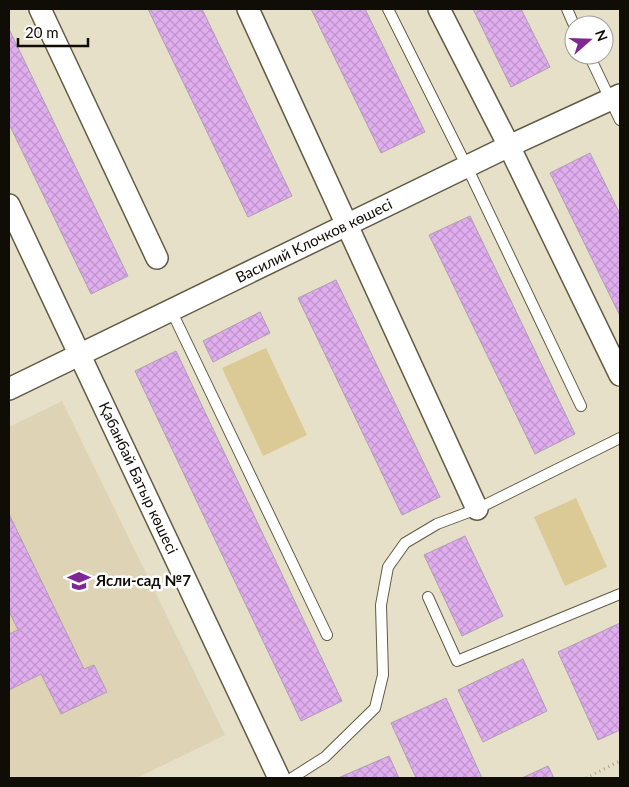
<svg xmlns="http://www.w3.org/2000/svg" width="629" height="787" viewBox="0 0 629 787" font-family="Lato,sans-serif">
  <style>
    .built { fill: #ded4b5 }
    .grass { fill: #dbca96 }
    .building { fill: url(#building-cross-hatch); stroke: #ae9fb2 }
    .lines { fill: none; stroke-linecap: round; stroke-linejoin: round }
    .service-casing { stroke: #615b46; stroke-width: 12 }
    .minor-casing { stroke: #615b46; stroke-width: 24 }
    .path { stroke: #a6a08d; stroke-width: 3; stroke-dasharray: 1 4; stroke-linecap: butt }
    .service { stroke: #fff; stroke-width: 10 }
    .minor { stroke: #fff; stroke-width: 21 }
    .labels { text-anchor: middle; stroke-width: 5; stroke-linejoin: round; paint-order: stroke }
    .street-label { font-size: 15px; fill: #0f0d05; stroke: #fff }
    .poi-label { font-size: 15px; font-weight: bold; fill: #0f0d05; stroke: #fff; text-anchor: start }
  </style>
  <defs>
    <pattern id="building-cross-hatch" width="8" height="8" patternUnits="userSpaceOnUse" patternTransform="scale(1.25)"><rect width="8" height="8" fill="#e0aeee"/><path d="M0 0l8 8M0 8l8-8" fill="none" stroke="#bf94cb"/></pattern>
  </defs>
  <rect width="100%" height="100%" fill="#e7e0c8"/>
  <!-- built -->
  <polygon class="built" points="62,401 225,735 137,778 9,778 9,427"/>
  <!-- grass -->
  <g class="grass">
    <polygon points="266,348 307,435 263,456 222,368"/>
    <polygon points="576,498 607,567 565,586 534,517"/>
  </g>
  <!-- building -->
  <g class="building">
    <polygon points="148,9 202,9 292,196 248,217"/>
    <polygon points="311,9 365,9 425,132 381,153"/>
    <polygon points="473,9 521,9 550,67 511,87"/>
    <polygon points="9,29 128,276 91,294 9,124"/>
    <polygon points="590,153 620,214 620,316 550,173"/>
    <polygon points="470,216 575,434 535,454 429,235"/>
    <polygon points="336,280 440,497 402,515 298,298"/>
    <polygon points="260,312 270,333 213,362 203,341"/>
    <polygon points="176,351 342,701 301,721 135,371"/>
    <polygon points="9,514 84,669 94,665 107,692 61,714 41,674 9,690 9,634 18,630 9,611"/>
    <polygon points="465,536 503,616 462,636 424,555"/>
    <polygon points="620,623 620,730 598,740 558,652"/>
    <polygon points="523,659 547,711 483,742 458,690"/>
    <polygon points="446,698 482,778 416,778 391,723"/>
    <polygon points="389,756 399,778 338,778"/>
    <polygon points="548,766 554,778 522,778"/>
  </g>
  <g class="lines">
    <defs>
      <g id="service">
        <polyline points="388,9 467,167 581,406"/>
        <polyline points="567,9 574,25"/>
        <polyline points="589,55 620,120"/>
        <polyline points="171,310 327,635"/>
        <polyline points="428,597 457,661 620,594"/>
        <polyline points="292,778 325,757 375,708 383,675 381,605 388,567 405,543 437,524 477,509 620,438"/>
      </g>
      <g id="minor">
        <polyline points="40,9 157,258"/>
        <polyline points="248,9 477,509"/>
        <polyline points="439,9 509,146 620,375"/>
        <polyline points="9,205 279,778"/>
        <polyline points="9,389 509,146 620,95"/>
      </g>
    </defs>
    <!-- service casing -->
    <use href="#service" class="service-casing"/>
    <!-- minor casing -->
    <use href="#minor" class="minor-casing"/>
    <!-- path -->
    <polyline class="path" points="586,778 620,761"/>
    <!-- service -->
    <use href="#service" class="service"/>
    <!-- minor -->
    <use href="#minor" class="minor"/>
  </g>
  <!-- icons -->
  <defs>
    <symbol id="school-bare" viewBox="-9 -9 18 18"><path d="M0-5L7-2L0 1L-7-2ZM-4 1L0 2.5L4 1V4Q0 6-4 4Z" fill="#7e2795" stroke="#fff" stroke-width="2.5" paint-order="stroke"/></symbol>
  </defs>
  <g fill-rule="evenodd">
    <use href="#school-bare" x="63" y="565" width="32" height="32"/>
  </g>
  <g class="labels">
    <!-- street labels -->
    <g class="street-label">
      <text transform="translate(314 241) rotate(-26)" y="5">Василий Клочков көшесі</text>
      <text transform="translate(138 478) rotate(65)" y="5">Қабанбай Батыр көшесі</text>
    </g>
    <!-- poi labels -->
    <g class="poi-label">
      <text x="96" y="586">Ясли-сад №7</text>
    </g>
  </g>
  <!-- border -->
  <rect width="629" height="787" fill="none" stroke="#0f0d05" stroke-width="20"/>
  <!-- north arrow -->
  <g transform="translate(589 40) rotate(70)"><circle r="24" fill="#ffffff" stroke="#9f9e9b"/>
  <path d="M0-4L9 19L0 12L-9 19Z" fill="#7e2795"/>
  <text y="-8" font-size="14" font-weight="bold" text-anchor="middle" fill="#0f0d05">N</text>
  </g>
  <!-- scale -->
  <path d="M18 38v8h70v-8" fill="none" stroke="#0f0d05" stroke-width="2.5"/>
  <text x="25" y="38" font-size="15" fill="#0f0d05" stroke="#ffffff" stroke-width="4" paint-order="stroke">20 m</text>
</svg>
